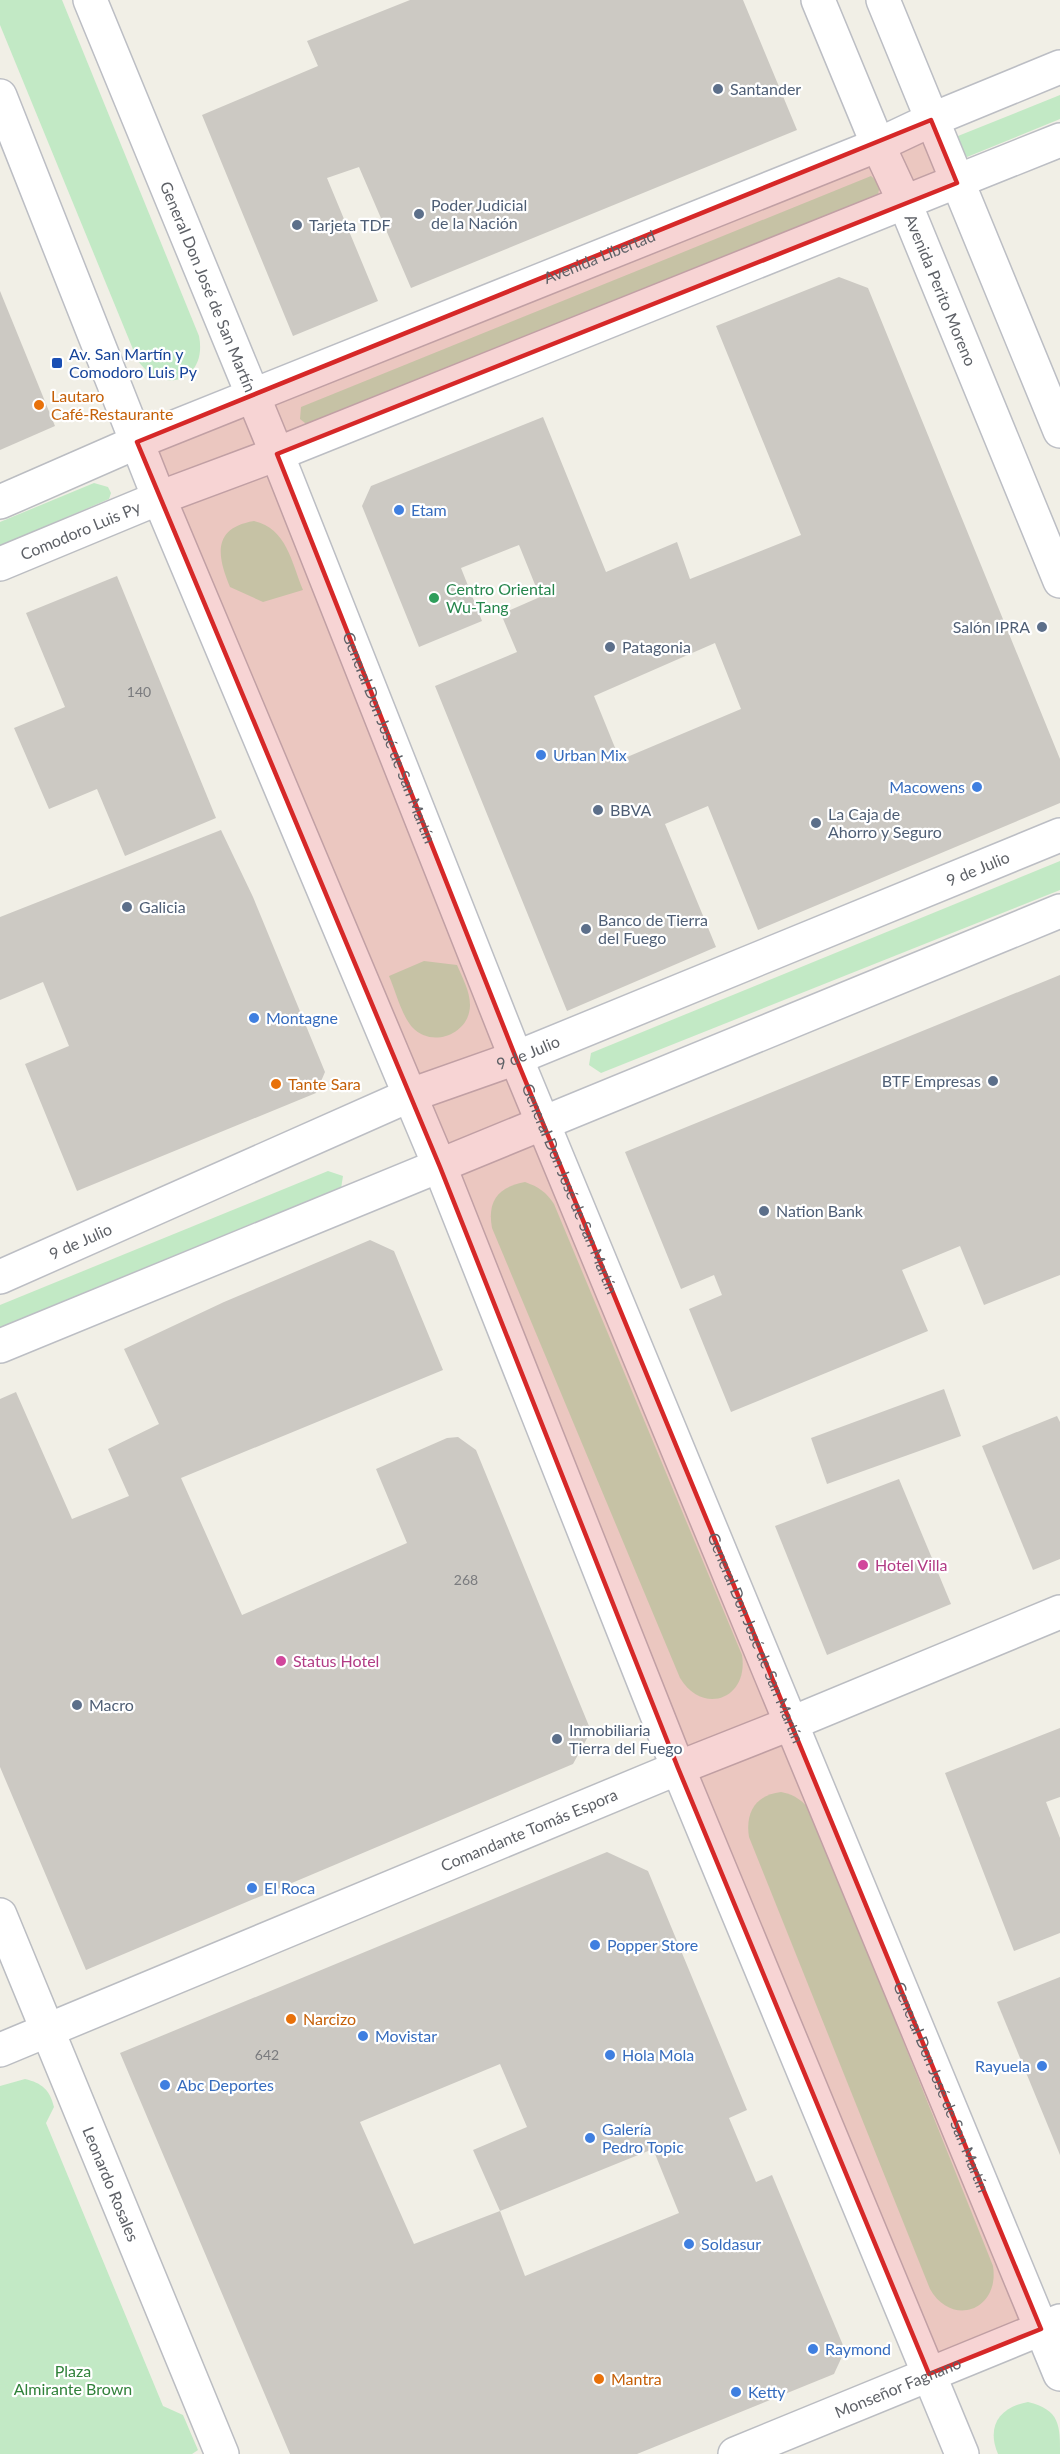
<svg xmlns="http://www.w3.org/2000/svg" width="1060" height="2454" viewBox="0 0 1060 2454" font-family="Lato,sans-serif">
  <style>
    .green { fill: #c2e9c5 }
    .building { fill: #ccc9c3; fill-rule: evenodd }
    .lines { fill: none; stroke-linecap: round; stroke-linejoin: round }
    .street-casing { stroke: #bbbdc2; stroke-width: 36 }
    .secondary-casing { stroke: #bcbec4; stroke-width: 36 }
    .street { stroke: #fff; stroke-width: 33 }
    .secondary { stroke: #fff; stroke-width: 33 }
    .marked { fill: #d62828; fill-opacity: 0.2; stroke: #d62828; stroke-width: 4.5; stroke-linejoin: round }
    .service-dot { fill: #5c6f8a; stroke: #fff; stroke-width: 2 }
    .transit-dot { fill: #1a4fb4; stroke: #fff; stroke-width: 2 }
    .food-dot { fill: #e8710a; stroke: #fff; stroke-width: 2 }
    .shop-dot { fill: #3f7fe0; stroke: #fff; stroke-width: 2 }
    .leisure-dot { fill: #2e9e5b; stroke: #fff; stroke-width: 2 }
    .hotel-dot { fill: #d1479c; stroke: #fff; stroke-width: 2 }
    .labels { text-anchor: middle; stroke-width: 4.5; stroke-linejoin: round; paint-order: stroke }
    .number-label { font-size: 14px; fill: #7a7b7e }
    .service-label { font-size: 16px; fill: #4e5e75; stroke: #fff; text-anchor: start }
    .street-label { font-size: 16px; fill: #5e6167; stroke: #fff }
    .transit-label { font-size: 16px; fill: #164399; stroke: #fff; text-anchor: start }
    .food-label { font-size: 16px; fill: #c56008; stroke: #fff; text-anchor: start }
    .shop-label { font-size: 16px; fill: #366cbe; stroke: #fff; text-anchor: start }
    .leisure-label { font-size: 16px; fill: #27864d; stroke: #fff; text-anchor: start }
    .hotel-label { font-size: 16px; fill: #b23c85; stroke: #fff; text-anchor: start }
    .park-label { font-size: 16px; fill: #31823b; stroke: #fff }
  </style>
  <rect width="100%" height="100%" fill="#f1efe6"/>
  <!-- green -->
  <g class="green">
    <path d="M0,0h62l137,336c9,45 -38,61 -62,23l-137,-334z"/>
    <polygon points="1060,95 1060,119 967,157 956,148 958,136"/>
    <polygon points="871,176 880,184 878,195 310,427 300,419 301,407"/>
    <polygon points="94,483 108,487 111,493 109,499 0,546 0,522"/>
    <path d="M254,521c33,8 37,40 49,69l-40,12 -33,-15c-13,-31 -18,-59 24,-66z"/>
    <polygon points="1060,861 1060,890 601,1073 589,1065 591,1053"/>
    <path d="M424,961l33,4c5,12 13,26 13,40 0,29 -38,44 -58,22 -11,-13 -16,-35 -23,-51z"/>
    <polygon points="328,1171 343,1176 340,1195 0,1330 0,1305"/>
    <path d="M525,1182c14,5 21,10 29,22l188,451c7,44 -39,61 -62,23l-188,-450c-5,-27 6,-41 33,-46z"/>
    <path d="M781,1792c15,3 22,9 31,21l181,453c7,44 -41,62 -63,23l-181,-452c-4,-25 7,-42 32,-45z"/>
    <path d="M25,2079c17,4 25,11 29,28l-8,16 117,283 20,9 15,35 -6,4h-192v-368z"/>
    <path d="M1028,2402c32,8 32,23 32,52h-62c-12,-28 2,-47 30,-52z"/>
  </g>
  <!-- building -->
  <g class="building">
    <polygon points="410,0 743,0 797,130 411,288 359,167 327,178 378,301 293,336 202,115 318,66 307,41"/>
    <path d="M839,277l29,11 192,471v44l-302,127 -50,-124 -43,18 51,123 -149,64 -132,-325 82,-34 -16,-38 39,-17 -21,-52 -58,23 21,53 -63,26 -57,-141 9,-20 172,-69 63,155 71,-30 13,37 111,-44 -85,-209zM715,643l26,66 -121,51 -26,-64z"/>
    <polygon points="0,291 55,426 0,450"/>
    <polygon points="117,576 216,818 125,856 97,789 49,809 14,728 65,707 26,613"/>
    <polygon points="221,830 253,897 325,1072 316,1093 77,1191 25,1064 69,1046 43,982 0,1000 0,917"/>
    <polygon points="1060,975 1060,1275 984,1305 960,1246 902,1270 928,1331 731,1412 689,1309 722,1295 714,1275 681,1289 625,1152"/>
    <polygon points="370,1240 394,1251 443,1370 181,1478 242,1615 407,1543 376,1469 447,1438 458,1437 476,1450 591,1731 573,1764 86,1970 0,1767 0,1399 16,1392 72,1519 129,1496 108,1449 159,1424 124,1349 224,1302"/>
    <polygon points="944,1389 961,1436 827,1484 811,1438"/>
    <polygon points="1057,1416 1060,1422 1060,1559 1033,1570 982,1446"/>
    <polygon points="899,1479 951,1604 827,1655 775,1526"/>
    <polygon points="1060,1728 1060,1797 1046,1802 1060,1838 1060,1933 1014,1951 945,1773"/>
    <path d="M607,1852l41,19 99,239 -18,8 27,64 16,-7 73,175 -11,24 -197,80h-347l-170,-401zM500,2064l27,63 -54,23 27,61 153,-62 26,64 -154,63 -25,-65 -86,33 -54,-122z"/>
    <polygon points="1060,1977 1060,2155 997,2002"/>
  </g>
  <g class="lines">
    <defs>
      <g id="street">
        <polyline points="0,502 137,442"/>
        <path id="s1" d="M0,564l159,-66"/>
        <path id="s2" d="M0,1915l222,539"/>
        <path id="s3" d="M0,2050l678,-282 114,-45 268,-111"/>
        <path id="s4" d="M735,2454l325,-133"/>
      </g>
      <g id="secondary">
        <path id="s5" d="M90,0l187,454 239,604 544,1316"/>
        <path id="s6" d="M818,0l60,145 26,56 156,380"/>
        <polyline points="883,0 1060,431"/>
        <polyline points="0,96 159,498 440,1167 678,1768 962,2454"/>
        <path id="s7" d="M137,442l741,-297 53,-25 129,-53"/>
        <polyline points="159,498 277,454 1060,140"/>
        <path id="s8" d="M0,1277l408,-181 108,-38 544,-223"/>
        <polyline points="0,1346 1060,911"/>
      </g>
    </defs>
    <!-- street casing -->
    <use href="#street" class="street-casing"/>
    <!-- secondary casing -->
    <use href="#secondary" class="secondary-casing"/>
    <!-- street -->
    <use href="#street" class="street"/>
    <!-- secondary -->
    <use href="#secondary" class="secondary"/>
  </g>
  <!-- marked area -->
  <path class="marked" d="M931,120l26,63 -680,271 239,604 525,1271 -112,45 -251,-606 -238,-601 -303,-725z"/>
  <!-- markers -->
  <g class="service-dot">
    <circle cx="718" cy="89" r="6"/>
    <circle cx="419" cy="214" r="6"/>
    <circle cx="297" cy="225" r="6"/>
    <circle cx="1042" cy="627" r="6"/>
    <circle cx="610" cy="647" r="6"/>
    <circle cx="598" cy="810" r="6"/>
    <circle cx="816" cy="823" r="6"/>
    <circle cx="127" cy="907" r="6"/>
    <circle cx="586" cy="929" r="6"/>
    <circle cx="993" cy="1081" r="6"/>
    <circle cx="764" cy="1211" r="6"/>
    <circle cx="77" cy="1705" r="6"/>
    <circle cx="557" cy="1739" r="6"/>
  </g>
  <rect class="transit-dot" x="51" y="357" width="12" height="12" rx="3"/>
  <g class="food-dot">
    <circle cx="39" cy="405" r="6"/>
    <circle cx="276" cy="1084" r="6"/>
    <circle cx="291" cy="2019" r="6"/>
    <circle cx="599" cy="2379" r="6"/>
  </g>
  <g class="shop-dot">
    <circle cx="399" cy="510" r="6"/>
    <circle cx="541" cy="755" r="6"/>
    <circle cx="977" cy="787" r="6"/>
    <circle cx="254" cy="1018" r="6"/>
    <circle cx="252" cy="1888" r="6"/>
    <circle cx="595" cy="1945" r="6"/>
    <circle cx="363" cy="2036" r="6"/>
    <circle cx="610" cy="2055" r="6"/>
    <circle cx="1042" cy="2066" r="6"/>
    <circle cx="165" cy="2085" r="6"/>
    <circle cx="590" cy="2138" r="6"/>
    <circle cx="689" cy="2244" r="6"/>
    <circle cx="813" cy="2349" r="6"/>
    <circle cx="736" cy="2392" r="6"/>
  </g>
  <circle class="leisure-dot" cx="434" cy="598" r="6"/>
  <g class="hotel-dot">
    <circle cx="863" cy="1565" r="6"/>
    <circle cx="281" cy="1661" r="6"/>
  </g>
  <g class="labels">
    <!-- number labels -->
    <g class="number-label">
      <text x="139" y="697">140</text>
      <text x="466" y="1585">268</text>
      <text x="267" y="2060">642</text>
    </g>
    <!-- service labels -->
    <g class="service-label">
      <text x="730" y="95">Santander</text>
      <text x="431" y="211">Poder Judicial<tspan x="431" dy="18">de la Nación</tspan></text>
      <text x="309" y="231">Tarjeta TDF</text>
      <text x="1030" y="633" text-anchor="end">Salón IPRA</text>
      <text x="622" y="653">Patagonia</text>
      <text x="610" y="816">BBVA</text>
      <text x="828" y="820">La Caja de<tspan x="828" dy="18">Ahorro y Seguro</tspan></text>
      <text x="139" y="913">Galicia</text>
      <text x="598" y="926">Banco de Tierra<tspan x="598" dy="18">del Fuego</tspan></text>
      <text x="981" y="1087" text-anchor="end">BTF Empresas</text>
      <text x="776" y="1217">Nation Bank</text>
      <text x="89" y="1711">Macro</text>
      <text x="569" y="1736">Inmobiliaria<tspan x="569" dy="18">Tierra del Fuego</tspan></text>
    </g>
    <!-- street labels -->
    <g class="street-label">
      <text dy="6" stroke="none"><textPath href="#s7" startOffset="498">Avenida Libertad</textPath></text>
      <text dy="6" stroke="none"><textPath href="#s5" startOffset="310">General Don José de San Martín</textPath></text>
      <text dy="6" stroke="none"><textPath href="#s6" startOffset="315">Avenida Perito Moreno</textPath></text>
      <text dy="6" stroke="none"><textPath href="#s1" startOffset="87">Comodoro Luis Py</textPath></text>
      <text dy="6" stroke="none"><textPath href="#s5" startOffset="796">General Don José de San Martín</textPath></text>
      <text dy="6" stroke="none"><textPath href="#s8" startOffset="1060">9 de Julio</textPath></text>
      <text dy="6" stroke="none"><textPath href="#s8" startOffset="574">9 de Julio</textPath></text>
      <text dy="6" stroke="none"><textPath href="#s5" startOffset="1282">General Don José de San Martín</textPath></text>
      <text dy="6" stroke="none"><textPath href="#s8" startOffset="88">9 de Julio</textPath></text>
      <text dy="6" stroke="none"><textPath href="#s5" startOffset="1768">General Don José de San Martín</textPath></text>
      <text dy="6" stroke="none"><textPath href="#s3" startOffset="573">Comandante Tomás Espora</textPath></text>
      <text dy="6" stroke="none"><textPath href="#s5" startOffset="2254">General Don José de San Martín</textPath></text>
      <text dy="6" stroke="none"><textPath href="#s2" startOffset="291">Leonardo Rosales</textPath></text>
      <text dy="6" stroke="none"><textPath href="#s4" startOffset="176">Monseñor Fagnano</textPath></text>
    </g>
    <!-- transit labels -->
    <g class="transit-label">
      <text x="69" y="360">Av. San Martín y<tspan x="69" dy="18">Comodoro Luis Py</tspan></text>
    </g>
    <!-- food labels -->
    <g class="food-label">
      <text x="51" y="402">Lautaro<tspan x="51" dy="18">Café-Restaurante</tspan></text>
      <text x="288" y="1090">Tante Sara</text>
      <text x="303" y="2025">Narcizo</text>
      <text x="611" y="2385">Mantra</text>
    </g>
    <!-- shop labels -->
    <g class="shop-label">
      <text x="411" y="516">Etam</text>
      <text x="553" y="761">Urban Mix</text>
      <text x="965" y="793" text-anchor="end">Macowens</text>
      <text x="266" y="1024">Montagne</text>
      <text x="264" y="1894">El Roca</text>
      <text x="607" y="1951">Popper Store</text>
      <text x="375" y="2042">Movistar</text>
      <text x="622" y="2061">Hola Mola</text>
      <text x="1030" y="2072" text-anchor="end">Rayuela</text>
      <text x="177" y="2091">Abc Deportes</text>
      <text x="602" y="2135">Galería<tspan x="602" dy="18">Pedro Topic</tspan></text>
      <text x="701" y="2250">Soldasur</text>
      <text x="825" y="2355">Raymond</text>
      <text x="748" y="2398">Ketty</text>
    </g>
    <!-- leisure labels -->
    <g class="leisure-label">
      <text x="446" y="595">Centro Oriental<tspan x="446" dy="18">Wu-Tang</tspan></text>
    </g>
    <!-- hotel labels -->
    <g class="hotel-label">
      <text x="875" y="1571">Hotel Villa</text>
      <text x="293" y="1667">Status Hotel</text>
    </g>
    <!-- park labels -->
    <g class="park-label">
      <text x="73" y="2377">Plaza<tspan x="73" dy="18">Almirante Brown</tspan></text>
    </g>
  </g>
</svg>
